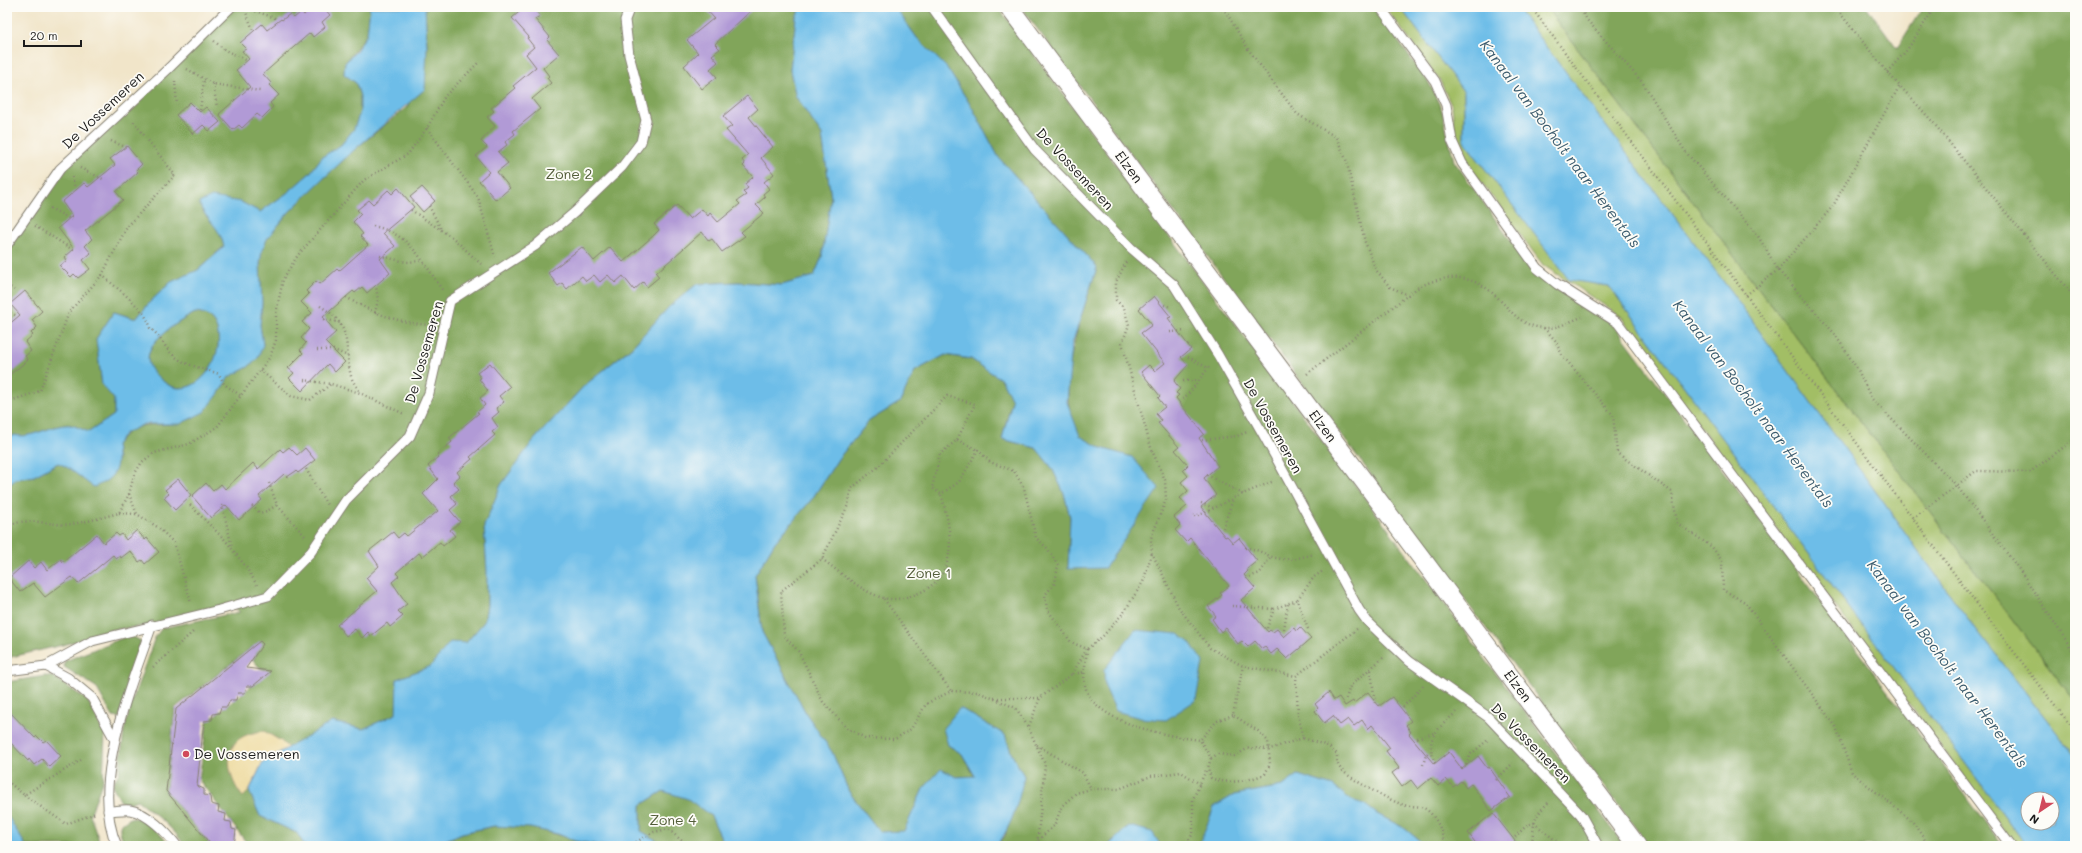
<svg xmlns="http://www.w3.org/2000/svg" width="2082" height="853" viewBox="0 0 2082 853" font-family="Mali,sans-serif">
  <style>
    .green { fill: #a2be65; stroke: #5f6d40 }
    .forest { fill: #81a55a; stroke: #4e603b }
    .sand { fill: #eeda9e; stroke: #857b5d }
    .water { fill: #6dbde8; stroke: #446c82; fill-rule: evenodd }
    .building { fill: #b19ad6 }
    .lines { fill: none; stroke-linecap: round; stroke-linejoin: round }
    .service-casing { stroke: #868072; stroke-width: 11 }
    .minor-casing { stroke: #868072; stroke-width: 20 }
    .path { stroke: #868072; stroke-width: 2.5; stroke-dasharray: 1 3; stroke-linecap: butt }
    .service { stroke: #fff; stroke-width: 9 }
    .minor { stroke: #fff; stroke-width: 18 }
    .poi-dot { fill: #d1495b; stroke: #fdfcf7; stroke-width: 1.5 }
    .labels { text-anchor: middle; stroke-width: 3.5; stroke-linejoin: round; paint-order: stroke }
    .street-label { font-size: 14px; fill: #1c1c1c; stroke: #fdfcf7 }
    .park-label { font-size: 14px; fill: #525d39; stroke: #fdfcf7 }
    .poi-label { font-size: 14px; fill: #1c1c1c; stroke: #fdfcf7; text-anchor: start }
    .water-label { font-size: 15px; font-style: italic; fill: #3c5c6e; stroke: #fdfcf7 }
  </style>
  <rect width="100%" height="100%" fill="#fdfcf7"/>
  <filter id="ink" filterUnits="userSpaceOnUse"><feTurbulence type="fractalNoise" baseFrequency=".025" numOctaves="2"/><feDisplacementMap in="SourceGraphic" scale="8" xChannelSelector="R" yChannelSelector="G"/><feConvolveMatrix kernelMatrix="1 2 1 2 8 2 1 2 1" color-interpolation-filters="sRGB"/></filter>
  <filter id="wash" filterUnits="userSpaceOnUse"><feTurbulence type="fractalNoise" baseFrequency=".012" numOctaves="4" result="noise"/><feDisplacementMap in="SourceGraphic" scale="16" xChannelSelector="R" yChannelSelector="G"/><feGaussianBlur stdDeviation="0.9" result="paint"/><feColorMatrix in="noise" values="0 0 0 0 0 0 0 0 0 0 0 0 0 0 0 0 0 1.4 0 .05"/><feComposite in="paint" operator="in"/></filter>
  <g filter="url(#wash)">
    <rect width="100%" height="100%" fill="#f1e5c9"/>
    <!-- green -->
    <g class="green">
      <polygon points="1385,7 1400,7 1464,92 1464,141 1569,279 1609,286 2027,846 2016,846 1640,347 1622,317 1543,265 1467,163 1456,140 1452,107 1440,81"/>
      <polygon points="1516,7 1546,7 1740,264 2075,701 2075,756 1962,611 1723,281"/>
    </g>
    <!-- forest -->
    <g class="forest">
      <path d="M231,7h139l-3,27 -22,29 -1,11 12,9 4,13v16l-6,17 -13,16 -19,12 -12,16 -23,20 -27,19 -19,-10 -41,1 3,9 18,21 3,13 -26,24 -27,12 -21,20 -14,17 -22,-7 -18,27 6,45 12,15v16l-25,17c-6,-2 -13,-6 -18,-7 -17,-2 -41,15 -56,10l-8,4v-194l53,-76z"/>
      <path d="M425,7h376l-5,10 -6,53 6,27 26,38 9,62 -9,60 -8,19 -32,9 -44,-3 -41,2 -28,23 -37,40 -48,39 -51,55 -32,44 -17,41 3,45v35l-3,16 -18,21h-16l-19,24 -34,12v35l-34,15 -31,-7 -44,26 -7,-7 -17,-10 -21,65 6,-5 11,25 37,17 8,13h-56l-50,-66 8,-58 63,-51 -10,-3 -7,-8 4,-7 -5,-6 -77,61 -9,83 45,55h-26c-12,-19 -30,-32 -48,-46l-8,3 -8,-1 -9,-17 7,-12 5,-42 7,-27 24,-67 7,-9 78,-16 -7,-6 -81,19 -41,5 -44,14 -60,14v-171l9,-8 18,-3 24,-13 12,5 12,11 36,-20 -2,-14c23,-33 45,-12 74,-26 21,-10 24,-27 39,-42 5,-5 13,-6 19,-10 6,-4 11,-16 15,-23l-3,-19 2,-22 -2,-39 2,-14 5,-11 22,-27 33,-32 32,-30 53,-43 18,-41 2,-19z"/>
      <path d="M895,7h103l627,839h-199l-22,-18 -27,-14 -14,-10 -12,-4 -18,-14 -35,-11 -15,11 -49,9 -20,12 -15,39h-38l-9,-14 -38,7 -6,7h-111l8,-10 19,-60 -12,-21 -7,-20 -45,-27 -12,37 14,9 13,23h-19l-33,12 -19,43h-24l-31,-40 -17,-40 -25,-37 -45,-83 -7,-57 20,-33 37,-43 26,-40 31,-38 31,-19 15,-31 30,-16 26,4 31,21 10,20 -10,39 34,9 16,20 12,25 6,24 -2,52 64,-112c-12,-3 -46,-12 -53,-22 -28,-43 4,-123 18,-168l-98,-109 -26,-49 -26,-41 -30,-30z"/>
      <polygon points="1021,7 1373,7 1429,83 1442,110 1454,161 1525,261 1545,280 1606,318 1618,330 2003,846 1649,846"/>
      <polygon points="1546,7 1867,7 1897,48 1923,7 2075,7 2075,701 1740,264"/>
      <path d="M195,313c42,2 22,76 -16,75 -8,0 -18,-8 -24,-13 -24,-27 21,-52 40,-62z"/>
      <polygon points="130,635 141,641 119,718 113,717 96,687 64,667 65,661"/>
      <polygon points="45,676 54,677 88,701 105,734 103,780 90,815 101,846 26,846 7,815 7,682"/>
      <polygon points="663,791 688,798 711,816 725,846 666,846 641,831 641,805"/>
      <path d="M132,817c16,3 29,17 38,29h-45l-5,-14v-7z"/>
      <path d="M494,826c12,0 25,0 37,2 22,4 42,13 64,15l-1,3h-162l30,-13z"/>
    </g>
    <!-- sand -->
    <path class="sand" d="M264,731l17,10 7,7 -25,14 -14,29 -6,6c-11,-13 -20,-38 -8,-54 6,-8 20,-11 29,-12z"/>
    <!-- water -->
    <g class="water">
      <path d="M370,7h55l2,40 -2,42 -71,61 -32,30 -33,32 -22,27 -5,11 -2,14 2,39 -2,22 3,20 -5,13 -10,9 -19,10 -12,19 -13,16 -24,12h-36l-20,10 -8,11c3,22 1,33 -22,42 -13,-8 -22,-19 -36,-24l-24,13 -18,3 -9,8v-48l8,-4c15,5 39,-12 56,-10 5,1 12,5 18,7l25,-17v-16l-12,-14 -6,-46 18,-27 22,7 14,-17 21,-20 27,-12 26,-23c-4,-22 -18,-26 -25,-44l13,-6 29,5 19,10 27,-19 23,-20 12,-16 19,-12 13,-16 6,-17v-16l-4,-13 -12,-9 1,-11 11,-12 11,-17zM195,313c42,2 22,76 -16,75 -9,0 -18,-8 -24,-14 -24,-26 21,-51 40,-61z"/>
      <path d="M801,7h94l22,31 30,30 26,41 26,49 98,109 -25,77 -5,58 13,34 21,12 31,9 27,31 -54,80 -37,1 2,-52 -6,-24 -12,-25 -16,-20 -34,-9 10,-38 -10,-21 -31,-21 -26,-4 -30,16 -15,31 -31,19 -31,38 -26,40 -37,43 -20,33 7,57 45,83 25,37 17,40 31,40 24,-1 19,-42 18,-20 15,8 19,-1 -13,-22 -14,-9 -5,-17 17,-20 45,27 7,20 12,21c-5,25 -12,49 -27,70h-272l-14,-30 -23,-17 -25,-8 -22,14v26l25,15h-61l-30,-5 -17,-7 -28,-6 -36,-2 -32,7 -30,13h-127l-8,-13 -37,-17 -11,-25 14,-29 69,-40 31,7 33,-15 1,-35 34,-13 19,-24 16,1 18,-21 3,-16v-35l-3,-45 17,-41 32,-44 51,-55 48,-39 37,-40 28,-23 41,-2 44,3 32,-9 8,-19 9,-60 -9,-62 -26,-38 -6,-27 6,-53z"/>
      <path d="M1400,7h116l207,274 239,330 113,145v90h-48l-418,-560 -40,-6 -105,-139v-49zM2028,799h24v24h-24z"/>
      <polygon points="1135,630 1179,634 1191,644 1203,662 1196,700 1166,720 1140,718 1116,711 1105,687 1104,670"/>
      <polygon points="1298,775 1333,786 1351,800 1364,804 1377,814 1404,828 1426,846 1199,846 1214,807 1234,795 1283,786"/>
      <polygon points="7,815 26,846 7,846"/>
      <polygon points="1129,826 1152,832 1161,846 1108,846"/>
    </g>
    <g id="blocks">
      <!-- building -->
      <g class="building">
        <polygon points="312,7 323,7 330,15 322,22 325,27 313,37 310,33 263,74 271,83 269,85 279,95 270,103 273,107 262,118 257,114 242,128 239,125 233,130 219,114 250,87 236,70 249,59 242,51 246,49 240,43 262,24 267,30 281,19 282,20 290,14 294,18 301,12 304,15"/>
        <polygon points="525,7 533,7 540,16 535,19 550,37 547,40 559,54 543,68 549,76 547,78 551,83 532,99 540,109 513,131 515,134 505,142 507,145 498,152 508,163 497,172 510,188 496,200 479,181 489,172 476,156 487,147 481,141 495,126 487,117 494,111 491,108 515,88 513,86 536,67 526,54 534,47 527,38 529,37 512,18"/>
        <polygon points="704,7 755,7 715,44 720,49 712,55 718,62 710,69 717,77 702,89 684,66 698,53 687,40 714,18"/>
        <polygon points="747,96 758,109 749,117 773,147 761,158 774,174 764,182 769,189 763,194 765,197 756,205 764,213 741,232 745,236 722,252 712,239 709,241 702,232 656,273 659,277 647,287 643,282 634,290 623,276 615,283 608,275 600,282 594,275 586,281 582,276 567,289 562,283 558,286 548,273 582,247 594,261 610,247 623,262 653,236 659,230 654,224 677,205 690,219 702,209 708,216 710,213 718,222 740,204 737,201 746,195 743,192 748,188 745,184 753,177 743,166 745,164 742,160 748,155 726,130 732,126 723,116"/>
        <polygon points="190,102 200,112 206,107 220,122 209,131 203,125 193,134 176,115"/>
        <polygon points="127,146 142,164 136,170 138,172 116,192 123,200 85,231 92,239 85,246 91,253 83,260 90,269 78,278 74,274 71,277 60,266 67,260 65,257 74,249 58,228 72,216 62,202 84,183 88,187 115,165 110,159"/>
        <polygon points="422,187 435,201 423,212 410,197"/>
        <polygon points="398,188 414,207 383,233 395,246 380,259 390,273 367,293 362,287 355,293 353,291 323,317 336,332 325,342 345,362 335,372 328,364 302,391 289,378 294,373 288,368 303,353 300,350 306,343 301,338 309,329 302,322 312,313 301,302 309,294 306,291 316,281 320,284 337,269 339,271 368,245 360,236 363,234 353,222 361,214 357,210 369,200 373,204 388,190 392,194"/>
        <polygon points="25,291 42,311 32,320 37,327 31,333 33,335 25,342 31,351 25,356 28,360 7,377 7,326 20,315 10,304"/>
        <polygon points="1154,296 1171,317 1168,318 1191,349 1181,357 1188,365 1174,381 1180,389 1176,393 1179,395 1176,398 1204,434 1199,438 1218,466 1204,478 1216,495 1201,507 1225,537 1227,536 1233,543 1239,538 1257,561 1247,569 1248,571 1244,575 1255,588 1241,600 1268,632 1270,630 1273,632 1277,629 1284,637 1294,628 1296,631 1300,627 1311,639 1287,659 1277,649 1271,654 1265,647 1262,649 1255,641 1248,647 1242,641 1238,644 1226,628 1221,632 1212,619 1216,616 1208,606 1222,595 1220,593 1229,586 1190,538 1186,542 1175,530 1180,525 1174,517 1187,506 1180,498 1188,491 1181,482 1188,476 1183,470 1188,465 1175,450 1179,447 1158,423 1162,421 1156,414 1165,407 1158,398 1160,396 1141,372 1149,365 1155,371 1165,363 1141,333 1152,325 1139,309"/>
        <polygon points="490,363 510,387 499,396 504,402 496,408 499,412 492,418 498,427 492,432 495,435 470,457 472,459 457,472 460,476 453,482 459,489 451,496 457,504 450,510 460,522 450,530 455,536 443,546 440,542 422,557 419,553 396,573 399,576 392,582 407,604 398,611 403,616 390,627 387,623 371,636 368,632 362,638 355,629 346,636 337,625 377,591 366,578 379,566 369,551 393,532 398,538 404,533 407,536 438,511 423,494 438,479 428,466 439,456 437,454 452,442 449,438 479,413 477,412 485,405 480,398 488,391 479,379 481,378 477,373"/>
        <polygon points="289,447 297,455 305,448 315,460 298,473 296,471 287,477 284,474 259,496 262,500 239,520 226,505 211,518 192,496 206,483 213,491 221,484 225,489 253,463 258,469 280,449 283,452"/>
        <polygon points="178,479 191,495 175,510 164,498 169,494 165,490"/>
        <polygon points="137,530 145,540 147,538 159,552 145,564 142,560 139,562 130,551 121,558 120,556 116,559 113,555 78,584 72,577 45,597 33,583 20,592 9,578 28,561 34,568 41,562 47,570 61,559 63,562 97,534 104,543 116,533 119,536 122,534 126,540"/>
        <polygon points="260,641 263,644 246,668 271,671 253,686 247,686 245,693 238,693 236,700 230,700 227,707 221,707 219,713 213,714 212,720 204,721 197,786 204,789 204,795 210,796 211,804 219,806 218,812 226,814 225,821 231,822 232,829 236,830 234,846 212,846 166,791 176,709"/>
        <polygon points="1329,692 1334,700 1339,697 1345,706 1353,701 1354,703 1368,692 1379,706 1392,697 1411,721 1406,725 1411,732 1409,734 1434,764 1449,752 1462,769 1478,756 1487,768 1489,767 1510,797 1491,811 1471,784 1466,788 1461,781 1453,787 1446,779 1438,786 1431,778 1418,789 1411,780 1402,787 1392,773 1399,768 1386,751 1390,748 1372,725 1368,729 1362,720 1354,726 1348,719 1340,725 1333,716 1324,723 1315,711 1318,708 1315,704"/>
        <polygon points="7,709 35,738 37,736 43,742 46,740 61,756 49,767 42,759 34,765 29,759 28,761 7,739"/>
        <polygon points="1493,813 1519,846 1478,846 1468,833"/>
      </g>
    </g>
  </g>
  <g filter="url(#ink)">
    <use href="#blocks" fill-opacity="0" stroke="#868072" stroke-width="1"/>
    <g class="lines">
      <defs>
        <g id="service">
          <polyline points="932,7 1035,150 1131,248 1174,285 1218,355 1263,434 1359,610 1367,621 1409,661 1488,717 1581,815 1598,846"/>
          <polyline points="1380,7 1435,81 1446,105 1452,141 1462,163 1537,268 1557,284 1618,323 2011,846"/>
          <polyline points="7,245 60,169 167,70 231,7"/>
          <polyline points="46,666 92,641 219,610 268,596 311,552 346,500 410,436 429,393 450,301 535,246 575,212 622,167 641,142 646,120 629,55 625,20 630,7"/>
          <polyline points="7,671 46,666 68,678 92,698 115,740"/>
          <path d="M108,811c7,0 16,-2 22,-1 18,3 37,23 47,36"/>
          <path d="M117,846c-28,-62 14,-160 35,-221"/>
        </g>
        <polyline id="minor" points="1009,7 1637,846"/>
      </defs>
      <!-- service casing -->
      <use href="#service" class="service-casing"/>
      <!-- minor casing -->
      <use href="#minor" class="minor-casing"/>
      <!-- path -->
      <g class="path">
        <polyline points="244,7 278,19"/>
        <polyline points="304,7 310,11"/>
        <polyline points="1218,7 1226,12 1248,49 1297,114 1336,137 1346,159 1365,242 1376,270 1390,287 1408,295"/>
        <polyline points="1531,7 1974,600 2075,731"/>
        <polyline points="1579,7 1588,21 1643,83 1685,151 1758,236 1778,270 1834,333 1858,370 1871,398 1957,486 2021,572 2075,654"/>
        <polyline points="1835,7 1887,72 1932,121 2075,298"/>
        <polyline points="245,10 254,32"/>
        <polyline points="214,41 225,50 248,61"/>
        <polyline points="187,69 213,84 260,91"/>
        <polyline points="1887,72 1907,50 1935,7"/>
        <polyline points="175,81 177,105"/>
        <polyline points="213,84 217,107"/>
        <polyline points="200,110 204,80"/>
        <polyline points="427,128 478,197 495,257"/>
        <polyline points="111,141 123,146"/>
        <polyline points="80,168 103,179"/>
        <polyline points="72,177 75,188"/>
        <polyline points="429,206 441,229"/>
        <polyline points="50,208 74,221"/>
        <polyline points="411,210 453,238 481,264"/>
        <polyline points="35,226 70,248"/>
        <path d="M373,226c38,8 49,35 70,65"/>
        <polyline points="380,256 406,262 421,261"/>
        <polyline points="1126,262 1116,282 1116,300 1124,308 1129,325 1122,343 1151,448 1165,480 1166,500 1151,538 1152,553 1179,608 1210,648 1243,666 1296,676"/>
        <path d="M102,275c13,12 47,36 48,53 9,7 13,16 20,24 13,14 33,16 49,22l5,10 16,11"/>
        <polyline points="7,285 14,290"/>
        <polyline points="1746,295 1778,270 1833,206 1900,85"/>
        <path d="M346,297c26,16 53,26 84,28"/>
        <polyline points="1164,305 1171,307"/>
        <path d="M320,306c34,20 23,38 31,70 1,5 6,11 9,16"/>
        <polyline points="7,311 17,316"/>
        <polyline points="375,313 378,300 376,286"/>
        <polyline points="323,319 340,323"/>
        <polyline points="1544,328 1555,340 1562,355 1613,415 1617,453 1672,492 1677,523 1712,547 1722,561 1723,590 1745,602 1836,727 1852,773 1912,821 1929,846"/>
        <polyline points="1170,332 1186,331"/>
        <polyline points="317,350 334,350 348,356"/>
        <polyline points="1188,357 1208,368"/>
        <polyline points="260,370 291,396 310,400 331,384"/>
        <path d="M1307,374l110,-86c29,-15 56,-15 81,10 14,14 24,29 47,30 13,1 25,-7 37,-11"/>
        <polyline points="304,380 331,384 360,393 404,414"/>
        <polyline points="1183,381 1199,380"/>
        <polyline points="1183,399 1190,392 1209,367"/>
        <polyline points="7,402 40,391 69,312 102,275 127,227 175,175 133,121"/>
        <polyline points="957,440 978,450"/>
        <polyline points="1202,440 1237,436 1247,432"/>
        <polyline points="306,469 327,505"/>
        <polyline points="1207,475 1243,494"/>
        <polyline points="269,483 277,505 305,536"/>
        <polyline points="129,494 137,514 159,528 174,543 191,603"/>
        <polyline points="1201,503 1214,508"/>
        <polyline points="190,505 226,541 246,567 257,585"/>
        <polyline points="222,505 232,547"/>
        <polyline points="252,506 260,513 267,511 277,505"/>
        <polyline points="119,513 137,514"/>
        <polyline points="1194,516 1205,513 1233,498 1274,481"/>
        <polyline points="1913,518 1976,471 2030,472 2075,439"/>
        <path d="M7,528c16,-14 45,-1 64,-4 16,-2 32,-7 48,-11l10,-19 5,-19 8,-13 12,-9 35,-9 28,-17 53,-70 6,-17v-26l7,-35 15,-24 66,-75 44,-26 19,-26 18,-32 34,-34"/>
        <polyline points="1223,528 1233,499"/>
        <path d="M1245,548c10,0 15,4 25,8 15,6 29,2 44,-2"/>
        <path d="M822,559c16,12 43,35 62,39 12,3 25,-1 35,-5 42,-19 32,-64 22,-99"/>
        <polyline points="1246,578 1260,573 1271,556"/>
        <polyline points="884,599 951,691"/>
        <polyline points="1232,606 1274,609"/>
        <polyline points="1267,628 1274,609 1297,600"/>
        <polyline points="1284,629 1288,604"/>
        <polyline points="1308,629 1297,600 1314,577 1323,571"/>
        <path d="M1357,629l-61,47 2,38 5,24 25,8 9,8c0,4 0,11 3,14 6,9 52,34 64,37 8,2 17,0 23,5 11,9 16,23 17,36"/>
        <path d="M1087,649c-1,12 -5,28 -1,40 12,35 82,47 114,51"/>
        <polyline points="153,667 194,631"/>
        <polyline points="1371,670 1375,703"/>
        <polyline points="1072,674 1087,649"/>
        <polyline points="994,698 1040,698"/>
        <polyline points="1346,699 1350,686 1384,657"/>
        <polyline points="1403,707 1423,686"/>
        <path d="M1233,715l-16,6 -17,19 11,18 -3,10 3,10c17,7 37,3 54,-4l5,-10 -2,-23 -10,-10 -25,-16 10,-49"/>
        <polyline points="1029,726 1040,698 1072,674 1085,672"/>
        <polyline points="1417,738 1434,733"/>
        <polyline points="1037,745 1083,773 1091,789"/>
        <polyline points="1211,758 1218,754 1234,756 1249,748 1270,749 1303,738"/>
        <path d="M1435,763c-11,-27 3,-33 21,-51"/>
        <polyline points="1423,765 1426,755 1430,751"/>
        <polyline points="1466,765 1471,754 1489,739"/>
        <polyline points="1496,780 1513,763"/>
        <polyline points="7,781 24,795 81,760"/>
        <polyline points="24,795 66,824 96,813"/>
        <polyline points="1515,837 1527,825 1534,823 1556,841"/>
        <polyline points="1038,840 1054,826 1062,806 1076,793 1091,789 1119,789 1151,776 1181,772 1200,784"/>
        <path d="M1532,843c2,-22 1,-26 18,-42"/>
        <polyline points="629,846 654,832 668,829 688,846"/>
        <polyline points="1037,846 1045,764 1028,727 1016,708 978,692 951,691 926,704 911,729 895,739 865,738 847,728 823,702 799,652 784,636 781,591 822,559 848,505 852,488 878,467 947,396 975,404 957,440 940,454 932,488 941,494 959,482 978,450 990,462 1014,471 1024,488 1036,538 1047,548 1058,565 1055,583 1045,595 1047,609 1071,642 1087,649 1103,636 1124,612 1143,582 1152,553"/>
        <polyline points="1184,846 1193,834 1193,799 1207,768"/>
      </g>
      <!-- service -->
      <use href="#service" class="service"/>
      <!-- minor -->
      <use href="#minor" class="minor"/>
    </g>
  </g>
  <!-- markers -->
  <circle class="poi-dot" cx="186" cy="754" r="4"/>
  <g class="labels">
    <!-- street labels -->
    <g class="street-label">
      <text transform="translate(103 110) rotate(-43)" y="5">De Vossemeren</text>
      <text transform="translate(1129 167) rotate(53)" y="5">Elzen</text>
      <text transform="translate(1075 169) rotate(47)" y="5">De Vossemeren</text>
      <text transform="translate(424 352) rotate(-74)" y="5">De Vossemeren</text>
      <text transform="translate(1273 426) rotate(61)" y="5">De Vossemeren</text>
      <text transform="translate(1323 426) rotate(53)" y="5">Elzen</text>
      <text transform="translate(1518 686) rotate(53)" y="5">Elzen</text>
      <text transform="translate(1531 743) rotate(45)" y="5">De Vossemeren</text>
    </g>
    <!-- park labels -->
    <g class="park-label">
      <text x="569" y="179">Zone 2</text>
      <text x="929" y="578">Zone 1</text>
      <text x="673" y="825">Zone 4</text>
    </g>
    <!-- poi labels -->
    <g class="poi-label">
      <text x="194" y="759">De Vossemeren</text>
    </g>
    <!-- water labels -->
    <g class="water-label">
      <text transform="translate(1560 144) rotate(53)" y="5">Kanaal van Bocholt naar Herentals</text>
      <text transform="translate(1753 404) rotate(53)" y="5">Kanaal van Bocholt naar Herentals</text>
      <text transform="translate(1947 664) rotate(53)" y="5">Kanaal van Bocholt naar Herentals</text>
    </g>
  </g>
  <!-- margin -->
  <rect width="2082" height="853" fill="none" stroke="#fdfcf7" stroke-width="24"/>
  <!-- north arrow -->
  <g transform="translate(2040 811) rotate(215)"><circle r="19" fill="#fdfcf7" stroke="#a3a29f"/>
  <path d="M0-3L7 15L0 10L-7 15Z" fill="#d1495b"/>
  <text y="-6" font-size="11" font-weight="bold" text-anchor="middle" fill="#1c1c1c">N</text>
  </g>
  <!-- scale -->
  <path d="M24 40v6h57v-6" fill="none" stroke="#1c1c1c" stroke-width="2"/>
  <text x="30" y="40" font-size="12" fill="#1c1c1c" stroke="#fdfcf7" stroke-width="3" paint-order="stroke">20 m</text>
</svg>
